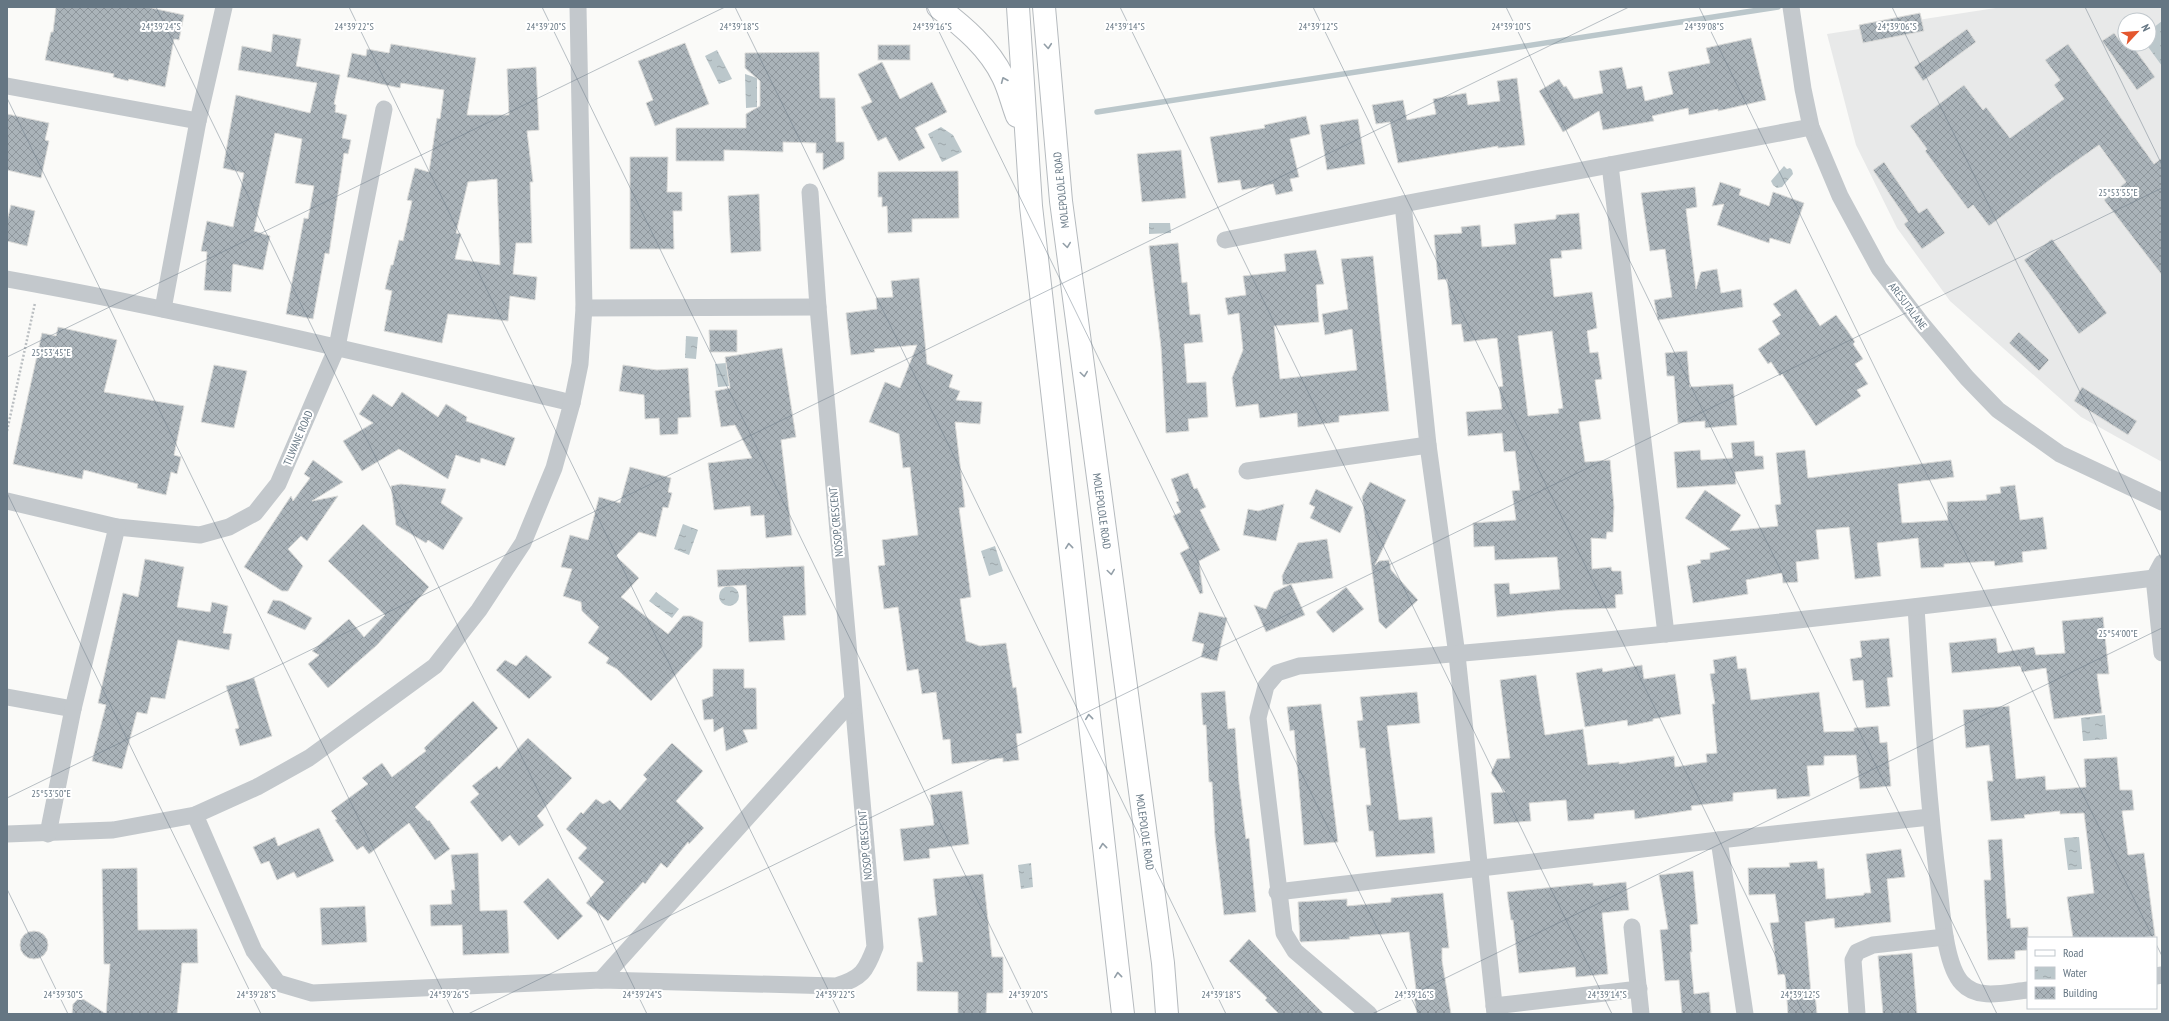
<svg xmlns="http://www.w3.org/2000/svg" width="2169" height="1021" viewBox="0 0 2169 1021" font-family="'PT Sans Narrow',sans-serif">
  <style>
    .built { fill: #e8e9e9; fill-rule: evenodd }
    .water { fill: url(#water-ripples) }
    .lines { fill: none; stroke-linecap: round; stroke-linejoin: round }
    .stream { stroke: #bbc7cb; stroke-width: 5.5 }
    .building { fill: url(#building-cross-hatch); stroke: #dcdcda; fill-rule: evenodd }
    .primary-casing { stroke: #b5babe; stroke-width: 24 }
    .path { stroke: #bbbfc2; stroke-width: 2.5; stroke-dasharray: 2 2; stroke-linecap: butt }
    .minor { stroke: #c3c8cc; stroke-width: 17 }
    .primary { stroke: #fff; stroke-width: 22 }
    .oneway { stroke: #939fa8 }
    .ticks { fill: none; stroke: #657683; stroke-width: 1; stroke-opacity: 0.45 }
    .labels { text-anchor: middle; stroke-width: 4; stroke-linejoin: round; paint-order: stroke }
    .street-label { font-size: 11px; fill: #657683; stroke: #fff }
    .ticks-label { font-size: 10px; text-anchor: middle; fill: #657683; stroke: #fff; stroke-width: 4; stroke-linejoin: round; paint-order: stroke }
  </style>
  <defs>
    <pattern id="water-ripples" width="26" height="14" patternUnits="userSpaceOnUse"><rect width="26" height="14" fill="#bbc7cb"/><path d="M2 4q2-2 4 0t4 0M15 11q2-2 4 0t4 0" fill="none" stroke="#9ca6aa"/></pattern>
    <pattern id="building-cross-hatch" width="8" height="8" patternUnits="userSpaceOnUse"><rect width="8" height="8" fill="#aab3b9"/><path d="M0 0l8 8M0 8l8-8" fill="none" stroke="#8e969c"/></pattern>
  </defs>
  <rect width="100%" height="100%" fill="#fafaf8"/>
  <!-- built -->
  <path class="built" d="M2002,7h160v455l-81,-45 -131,-116 -53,-73 -41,-83 -29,-111zM2125,20h24v24h-24z"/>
  <!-- water -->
  <g class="water">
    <polygon points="2162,21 2162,66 2146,44 2149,44 2149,31"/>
    <polygon points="717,50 732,79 719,84 705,56"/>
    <polygon points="745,74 757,78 757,107 746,108"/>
    <polygon points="941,127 953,135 962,152 942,162 928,134"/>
    <polygon points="1784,166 1787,169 1790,168 1792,170 1793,174 1782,187 1777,188 1773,185 1771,181"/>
    <polygon points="1149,223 1170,223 1171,233 1149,234"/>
    <polygon points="686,336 698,337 696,359 685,358"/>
    <polygon points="726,363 729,386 718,387 715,364"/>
    <polygon points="683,524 698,530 689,555 674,549"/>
    <polygon points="995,546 1003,571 989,576 981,551"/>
    <circle cx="729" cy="596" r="10"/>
    <polygon points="656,592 679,609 672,618 649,601"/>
    <polygon points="2105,715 2107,739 2083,741 2081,718"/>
    <polygon points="2079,837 2082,869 2068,870 2064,838"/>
    <polygon points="1031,863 1033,887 1021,889 1018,865"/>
  </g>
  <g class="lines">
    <!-- stream -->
    <polyline class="stream" points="1097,112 1778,7"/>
  </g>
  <!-- building -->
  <g class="building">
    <polygon points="56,7 147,7 184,15 179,40 174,39 165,87 129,79 128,81 113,77 114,74 45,60 51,32 53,32"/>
    <polygon points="1920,13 1924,31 1863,43 1859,25"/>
    <polygon points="1967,29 1976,42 1923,81 1914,67"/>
    <polygon points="2114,33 2123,45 2131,44 2155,77 2137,90 2102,41"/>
    <polygon points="273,34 301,39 296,66 340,75 334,104 336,105 335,112 347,115 342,138 351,140 348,154 344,153 329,254 325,253 313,319 286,314 304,218 308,219 314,186 295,183 302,139 275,133 254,231 270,236 263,270 233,264 231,292 204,290 207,252 201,251 207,221 233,227 244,173 223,168 236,95 310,113 317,83 238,70 242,46 271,52"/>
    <polygon points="1751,38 1766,100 1718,111 1718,109 1689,115 1688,108 1652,116 1654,121 1603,130 1599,111 1563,132 1539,91 1559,79 1564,87 1566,86 1574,99 1603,93 1599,71 1622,67 1627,89 1642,86 1645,101 1673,94 1668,72 1710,63 1706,48"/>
    <polygon points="685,43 709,104 655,126 646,103 653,100 638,61"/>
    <path d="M391,44l85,14 -9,57h42l-2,-46 29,-2 3,63 -12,1 6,51h-3l2,61h-16l-3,31 24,3 -2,23 -25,-4 -2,25 -60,-7 -6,29 -58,-12 8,-40 -7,-2 6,-24h2l6,-25 4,1 9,-40 -5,-1 8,-32 14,4 8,-54 3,1 4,-29 -43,-7 -1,5 -53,-11 5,-24 14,3 1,-7 22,4zM497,179l3,86 -45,-6 6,-25 -5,-1 12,-51z"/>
    <polygon points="2068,44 2154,164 2162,158 2162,275 2104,200 2126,182 2099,145 2055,176 1989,226 1973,205 1968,209 1925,151 1927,149 1910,126 1964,85 1983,110 1986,107 2010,138 2064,99 2054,85 2060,80 2045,60"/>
    <rect x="878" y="45" width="32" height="15"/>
    <polygon points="819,52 820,98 835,98 836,142 844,142 844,159 823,170 823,153 816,153 816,143 783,142 783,152 724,150 724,161 676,161 676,128 746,128 746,114 760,106 760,81 745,68 745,53"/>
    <polygon points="882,62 900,99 932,82 947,112 915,128 925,148 899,161 886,137 878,141 861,107 872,102 858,74"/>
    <polygon points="1517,78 1525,145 1498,148 1498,146 1398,163 1390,122 1376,124 1372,105 1403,100 1407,120 1436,114 1433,99 1466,93 1468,105 1500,101 1497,81"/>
    <polygon points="7,114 49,123 45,140 49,141 41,178 7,170"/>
    <polygon points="1306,116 1310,134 1290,139 1299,177 1290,179 1293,191 1276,195 1273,184 1242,190 1240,180 1218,183 1210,137 1265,128 1264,125"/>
    <polygon points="1358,119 1365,164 1327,170 1320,125"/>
    <polygon points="1181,150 1186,198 1142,202 1137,154"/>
    <polygon points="630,157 668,157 667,192 682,192 682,211 673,211 674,249 630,249"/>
    <polygon points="1884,162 1919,213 1927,208 1945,233 1922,249 1904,224 1908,221 1873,170"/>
    <polygon points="958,171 959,218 912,219 912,232 888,233 887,206 882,207 882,197 878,197 878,172"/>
    <polygon points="1720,182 1741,189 1739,195 1769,206 1773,192 1804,203 1790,244 1770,238 1769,243 1717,225 1724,204 1712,206"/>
    <polygon points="1695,187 1697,207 1686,209 1696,289 1701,272 1717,269 1721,293 1741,289 1743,307 1658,320 1654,300 1672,297 1665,249 1650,251 1641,193"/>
    <polygon points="759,194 761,251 731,253 728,196"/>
    <polygon points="11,205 35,211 27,246 7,241 7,221"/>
    <path d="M1579,213l3,36 -21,2 1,7 -12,1 4,38 38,-5 5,36 -10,3 3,22 8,-1 4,27 -7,1 6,39 -22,3 6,40 25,-2 4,47 -1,25h-6l-1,7 -15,-1 1,31 19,-2 1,4h9l2,23 -8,1 1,13 -52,2 -67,7 -3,-33 15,-1 1,11 50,-5 -3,-32 -62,3 -1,-14 -20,1 -1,-24 43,-3 -4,-29 8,-1 -5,-39 -11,1 -2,-19 -34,3 -2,-24 36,-3 -3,-22 4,-1 -6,-48 -33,4 -3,-18 -9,1 -5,-46 -9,1 -4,-45 28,-2 -1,-6 19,-2 2,22 34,-3 -2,-20 42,-5v-4zM1552,331l11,77 -5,1 1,4 -31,3 -10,-80z"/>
    <polygon points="2052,239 2107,313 2079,334 2024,260"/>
    <polygon points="1178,243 1182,283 1187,282 1190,315 1200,314 1203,342 1184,344 1187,383 1206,382 1208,417 1188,419 1189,431 1166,433 1161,347 1149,246"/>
    <polygon points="1316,250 1324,284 1316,285 1319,322 1274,326 1280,379 1357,370 1352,329 1325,335 1322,314 1348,309 1341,259 1373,256 1389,411 1339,416 1339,422 1298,427 1297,413 1260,418 1258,404 1236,407 1232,378 1243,350 1239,313 1228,315 1225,298 1246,295 1243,276 1286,271 1284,254"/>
    <polygon points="919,278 927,364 953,375 949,387 960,391 956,400 982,402 980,424 955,422 965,507 959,508 971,597 960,599 966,641 980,646 1006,643 1013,688 1016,687 1022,733 1016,734 1019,760 1003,762 1003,758 952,764 950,739 943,740 936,692 922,694 918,669 907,671 898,607 884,609 878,566 885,565 882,540 918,535 910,467 903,468 899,434 869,422 885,382 900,388 917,345 874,349 875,352 851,355 846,313 877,309 876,298 893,297 891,281"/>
    <polygon points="1796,289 1820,326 1836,315 1847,330 1855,342 1853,344 1863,359 1855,364 1868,384 1857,390 1861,396 1816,426 1782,374 1780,376 1771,362 1768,364 1758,349 1780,334 1772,321 1781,315 1773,304"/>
    <polygon points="58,327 117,340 104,392 184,406 174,455 181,457 177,474 171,472 166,495 137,488 138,484 84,470 82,479 13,464 42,333 56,336"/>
    <polygon points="709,330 737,330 737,352 710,352"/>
    <polygon points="2019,332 2049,360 2039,371 2009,343"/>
    <polygon points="782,348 796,437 781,440 792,535 766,538 764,515 751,516 750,506 714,510 708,463 752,458 735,425 721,427 715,391 730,388 725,357"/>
    <polygon points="1687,351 1690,387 1733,384 1737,425 1705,428 1705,421 1678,423 1674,376 1667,376 1665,353"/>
    <polygon points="214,365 247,371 234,428 201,422"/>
    <polygon points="623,365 657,370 688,368 691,417 678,418 678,434 660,435 659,418 645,419 644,395 619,391"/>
    <polygon points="2082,387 2137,421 2128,435 2074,401"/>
    <polygon points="402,392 438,417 446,404 467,417 466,421 515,438 505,466 481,458 480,463 456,455 448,479 399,449 362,471 343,441 373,423 359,414 373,394 392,407"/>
    <polygon points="1754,441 1755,456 1763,456 1764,469 1735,472 1736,484 1677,488 1674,452 1700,450 1701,460 1733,458 1731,443"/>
    <polygon points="1805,450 1808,478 1951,460 1954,477 1898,484 1902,523 1948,520 1947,502 1987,500 1986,495 2001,493 2000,487 2015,485 2020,520 2043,517 2047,549 2022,552 2023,562 1995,566 1994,561 1944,564 1944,567 1921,568 1918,538 1877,543 1881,576 1855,579 1849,527 1816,530 1819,559 1796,562 1798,582 1783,583 1782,573 1746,580 1748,594 1693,603 1687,566 1701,563 1700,560 1710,559 1710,553 1730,549 1685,518 1705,490 1741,515 1730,531 1778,526 1775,505 1781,504 1776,453"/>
    <polygon points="313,460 343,482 312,501 338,496 307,541 301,536 288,549 303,566 288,591 282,591 244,567 291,496 293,501 310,478 304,474"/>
    <polygon points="630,467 671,478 668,492 672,493 668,508 663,507 656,537 639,532 616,556 639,578 621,597 668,634 683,616 691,616 703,622 702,647 651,701 617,669 606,663 609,658 588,643 599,627 582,611 581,602 563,596 572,569 561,567 570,535 588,540 599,497 620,503"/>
    <polygon points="1188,473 1194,489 1197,488 1206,507 1200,510 1220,550 1199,561 1203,593 1200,594 1180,553 1189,548 1173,516 1181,512 1176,502 1179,501 1171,479"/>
    <polygon points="1370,482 1406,500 1375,565 1379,561 1389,560 1391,570 1418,600 1386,629 1379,622 1362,497"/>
    <polygon points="401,484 446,489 441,503 463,518 443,550 428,540 426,543 396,525 391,486"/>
    <polygon points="1316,489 1353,507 1340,533 1310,518 1315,507 1309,504"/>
    <polygon points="1284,504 1276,541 1243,535 1248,509 1258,511"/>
    <polygon points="363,524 429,587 377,645 328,688 308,664 319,655 312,651 349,619 364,637 385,615 328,561"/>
    <polygon points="1327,539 1333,578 1283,585 1282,576 1298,543"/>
    <polygon points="145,559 184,567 177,607 210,612 212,602 228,606 223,633 232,634 229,650 178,640 165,699 151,697 147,714 137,712 122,769 92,761 106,705 98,703 123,593 138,597"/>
    <polygon points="804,566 806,615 783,616 785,640 749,642 746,585 718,587 717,570"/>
    <polygon points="1291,584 1305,615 1266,632 1254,605 1266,609 1274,592"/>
    <polygon points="1346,587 1364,609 1333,633 1316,612"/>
    <polygon points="273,600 281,601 312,618 305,630 267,613"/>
    <polygon points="1199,612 1227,618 1217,661 1201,657 1204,644 1192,641"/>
    <polygon points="2103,617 2109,674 2097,674 2102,713 2054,719 2046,668 2022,672 2021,666 1952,673 1949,643 1996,638 1998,653 2034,647 2036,655 2065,653 2062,621"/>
    <polygon points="1889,638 1893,677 1887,678 1890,706 1866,708 1863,680 1853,681 1850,659 1862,657 1860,641"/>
    <polygon points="526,655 552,677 529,699 496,670 505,660 516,666"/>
    <polygon points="1736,656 1738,669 1746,668 1751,700 1819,692 1824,732 1854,731 1854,728 1878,726 1880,743 1887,742 1891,786 1860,789 1856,755 1824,756 1824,765 1807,766 1810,796 1777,799 1776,789 1733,793 1733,801 1691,806 1692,810 1635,819 1634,810 1594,814 1594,819 1568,821 1566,800 1529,803 1531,821 1494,824 1491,793 1505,792 1491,773 1497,759 1510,758 1500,680 1536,675 1545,735 1583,729 1588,765 1619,762 1619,764 1674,756 1675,767 1707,762 1706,754 1717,753 1712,704 1715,704 1710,674 1715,673 1713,660"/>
    <polygon points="1642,665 1644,679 1675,674 1681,714 1653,719 1653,721 1628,726 1627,720 1585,727 1576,673 1602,668 1603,672"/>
    <polygon points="713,669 744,669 744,688 756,688 757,729 743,730 748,742 726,751 723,727 714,732 713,719 704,720 702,700 713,696"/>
    <polygon points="254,678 272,736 240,746 235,729 239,728 226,686"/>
    <polygon points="1225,691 1228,729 1235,728 1239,783 1246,839 1249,838 1256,912 1224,915 1215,836 1212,782 1209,782 1206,725 1203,725 1201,693"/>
    <polygon points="1417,692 1420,723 1387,726 1399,820 1432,817 1435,853 1376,857 1373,831 1369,831 1366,805 1371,805 1365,748 1360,748 1357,721 1363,720 1360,697"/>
    <polygon points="473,701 498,728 415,807 428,821 429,820 450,849 435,860 409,823 369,854 363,846 357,850 335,820 337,819 331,811 368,784 362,778 382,763 392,777 426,751 424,748"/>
    <polygon points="1321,704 1338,842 1304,845 1294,730 1290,731 1287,707"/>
    <polygon points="2009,706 2016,779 2045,776 2046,790 2086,787 2084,759 2117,757 2120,790 2132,790 2134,810 2122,811 2128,855 2144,853 2155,936 2141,938 2073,938 2067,897 2094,893 2084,813 2060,814 2060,811 2024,815 2025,818 1991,821 1987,781 1993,781 1989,745 1966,748 1963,710"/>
    <polygon points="528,738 572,778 537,816 544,825 519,846 510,835 502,842 470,802 479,794 472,786 497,766 499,769"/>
    <polygon points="672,743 703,771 676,801 704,828 689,844 688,842 667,868 661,863 645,884 643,882 608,921 586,903 604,882 578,858 587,848 566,829 581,812 583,814 596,799 603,804 610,800 620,810 647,779 643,775"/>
    <polygon points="962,791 969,844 929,849 930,858 904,861 900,829 934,825 930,795"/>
    <polygon points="319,828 334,861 297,878 294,872 277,880 269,861 261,864 253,847 275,837 278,846"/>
    <polygon points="2002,839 2007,919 2010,918 2011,928 2028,927 2028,950 2015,951 2015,959 1988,960 1984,880 1991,880 1988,840"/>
    <polygon points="1901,849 1905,877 1887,879 1891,922 1835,928 1834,918 1805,922 1811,994 1815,994 1817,1014 1788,1014 1785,974 1778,975 1770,923 1779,922 1775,894 1749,895 1748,868 1790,867 1789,863 1817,861 1818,869 1824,868 1826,899 1864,895 1864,893 1871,893 1866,854"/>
    <polygon points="478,853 480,911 507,910 509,953 463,955 462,925 431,926 430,905 452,904 451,890 455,890 451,855"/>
    <polygon points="137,868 138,930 197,929 198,963 182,963 177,1014 72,1014 73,1004 80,997 106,1014 110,964 104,964 102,869"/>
    <polygon points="1693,871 1698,924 1690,925 1692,952 1690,952 1694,994 1709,992 1711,1014 1682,1014 1679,980 1665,981 1660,930 1668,929 1659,875"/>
    <polygon points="983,874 992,957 1003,957 1003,993 987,993 986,1014 958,1014 958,992 917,991 917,962 923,962 918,918 937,915 933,879"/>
    <polygon points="548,878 583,916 558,940 523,902"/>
    <polygon points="1626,882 1629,910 1602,913 1608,974 1576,977 1575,967 1519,973 1513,920 1511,920 1507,892 1593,883 1593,886"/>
    <polygon points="1443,893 1449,948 1442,948 1442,961 1451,1014 1417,1014 1413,990 1416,990 1409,932 1349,937 1350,939 1301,942 1300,941 1298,902 1347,899 1347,906 1391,902 1391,898"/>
    <polygon points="365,906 367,942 322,945 320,908"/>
    <circle cx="34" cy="945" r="14"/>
    <polygon points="1249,939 1324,1014 1279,1014 1265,1000 1267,998 1229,961"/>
    <polygon points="1912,953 1917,1014 1883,1014 1878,956"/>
  </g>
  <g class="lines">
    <defs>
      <g id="primary">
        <path d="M938,7c26,20 51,41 65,70 6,12 9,26 14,39"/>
        <polyline points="1018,7 1031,206 1123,1014"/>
        <polyline points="1044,7 1061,201 1163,963 1167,1014"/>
      </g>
    </defs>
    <!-- primary casing -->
    <use href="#primary" class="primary-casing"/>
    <!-- path -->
    <polyline class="path" points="7,431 35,303"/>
    <!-- minor -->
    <g class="minor">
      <polyline points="1791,7 1803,89 1811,127 1840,196 1879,268 1921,323 1967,378 1998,410 2060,454 2162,502"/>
      <polyline points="7,86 198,121"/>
      <polyline points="1610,165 1666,634"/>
      <polyline points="1403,204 1428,445 1457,655 1495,1014"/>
      <polyline points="1225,240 1403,204 1811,127"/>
      <path d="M7,279c190,34 377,79 565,124"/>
      <polyline points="584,308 818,307"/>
      <polyline points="163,309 198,121 224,7"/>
      <polyline points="1247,471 1428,445"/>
      <polyline points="7,501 117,527 200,535 229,527 255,513 278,484 337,347 384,109"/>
      <polyline points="2162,563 2154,578 2162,653"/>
      <path d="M1916,607c6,94 11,187 23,280 3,25 6,78 23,96 16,18 45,9 66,7"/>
      <polyline points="7,697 73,709"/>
      <path d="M195,815l59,136 24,32 34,10 289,-13 235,6c26,-8 30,-15 39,-39l-57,-640 -8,-115"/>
      <polyline points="7,834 113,830 195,815 257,787 309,758 435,666 479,610 523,543 554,468 572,403 580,364 584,308 578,7"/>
      <polyline points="48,834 73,709 117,527"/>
      <polyline points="1719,840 1745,1014"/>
      <polyline points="1277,892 1719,840 1930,817"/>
      <polyline points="1632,927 1641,1014"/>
      <polyline points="2156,976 2162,975"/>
      <polyline points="601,980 852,701"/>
      <polyline points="1494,1006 1639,989"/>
      <path d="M1369,1014l-74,-63 -11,-18 -26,-215 8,-32 11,-13 22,-7c286,-20 571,-53 855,-88"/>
      <polyline points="1857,1014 1853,960 1857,952 1873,945 1945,937"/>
    </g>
    <!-- primary -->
    <use href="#primary" class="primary"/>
  </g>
  <!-- one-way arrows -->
  <defs><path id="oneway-chevron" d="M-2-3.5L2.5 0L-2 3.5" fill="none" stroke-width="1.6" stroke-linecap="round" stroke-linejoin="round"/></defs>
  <g class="oneway">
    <use href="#oneway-chevron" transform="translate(1048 46) rotate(85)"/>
    <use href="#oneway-chevron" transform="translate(1004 80) rotate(-113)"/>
    <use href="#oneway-chevron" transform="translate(1067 245) rotate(82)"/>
    <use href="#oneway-chevron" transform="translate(1084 374) rotate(82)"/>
    <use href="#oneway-chevron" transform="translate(1069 546) rotate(-96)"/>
    <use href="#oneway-chevron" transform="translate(1111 572) rotate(82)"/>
    <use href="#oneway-chevron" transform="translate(1089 717) rotate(-96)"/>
    <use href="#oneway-chevron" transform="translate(1103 846) rotate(-96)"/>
    <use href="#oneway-chevron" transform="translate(1118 975) rotate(-96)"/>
  </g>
  <!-- ticks -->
  <path class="ticks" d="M156,7l491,1007M349,7l491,1007M542,7l491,1007M735,7l491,1007M927,7l492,1007M1120,7l492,1007M1313,7l491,1007M1506,7l491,1007M1699,7l454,931M1892,7l270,553M2085,7l77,158M7,98l447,916M7,357l718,-350M7,493l254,521M7,798l1622,-791M7,889l61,125M2156,944l6,12M468,1014l1694,-826M1372,1014l790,-386"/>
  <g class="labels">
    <!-- street labels -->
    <g class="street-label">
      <text transform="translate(1061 190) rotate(-96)" y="4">MOLEPOLOLE ROAD</text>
      <text transform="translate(1908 306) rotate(53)" y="4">ARESUTALANE</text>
      <text transform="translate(298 438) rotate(-67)" y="4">TILWANE ROAD</text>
      <text transform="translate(1102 511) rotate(82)" y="4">MOLEPOLOLE ROAD</text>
      <text transform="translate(836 522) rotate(-95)" y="4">NOSOP CRESCENT</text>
      <text transform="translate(1145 832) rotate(82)" y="4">MOLEPOLOLE ROAD</text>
      <text transform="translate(865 845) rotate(-95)" y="4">NOSOP CRESCENT</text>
    </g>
  </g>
  <g class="ticks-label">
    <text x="739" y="30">24°39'18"S</text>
    <text x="932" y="30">24°39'16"S</text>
    <text x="1125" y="30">24°39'14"S</text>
    <text x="1318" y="30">24°39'12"S</text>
    <text x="1511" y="30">24°39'10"S</text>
    <text x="161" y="30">24°39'24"S</text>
    <text x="354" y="30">24°39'22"S</text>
    <text x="546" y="30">24°39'20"S</text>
    <text x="1897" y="30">24°39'06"S</text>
    <text x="1704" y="30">24°39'08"S</text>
    <text x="2118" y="196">25°53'55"E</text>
    <text x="51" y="356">25°53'45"E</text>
    <text x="2118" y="637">25°54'00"E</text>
    <text x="51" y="797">25°53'50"E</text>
    <text x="63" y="998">24°39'30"S</text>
    <text x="256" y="998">24°39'28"S</text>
    <text x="449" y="998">24°39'26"S</text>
    <text x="642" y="998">24°39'24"S</text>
    <text x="835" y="998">24°39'22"S</text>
    <text x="1028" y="998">24°39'20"S</text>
    <text x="1221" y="998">24°39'18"S</text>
    <text x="1414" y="998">24°39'16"S</text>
    <text x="1607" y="998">24°39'14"S</text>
    <text x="1800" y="998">24°39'12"S</text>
  </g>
  <!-- border -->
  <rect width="2169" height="1021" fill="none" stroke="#657683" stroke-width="16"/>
  <!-- legend -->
  <rect x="2027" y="937" width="130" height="72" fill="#ffffff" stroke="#c1c8cd"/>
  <rect x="2035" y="950" width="20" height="6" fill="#ffffff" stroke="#c1c8cd"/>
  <text x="2063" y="957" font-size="12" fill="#657683">Road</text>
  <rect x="2035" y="967" width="20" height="12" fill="url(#water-ripples)" stroke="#c1c8cd"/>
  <text x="2063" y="977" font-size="12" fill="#657683">Water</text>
  <rect x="2035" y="987" width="20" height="12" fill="url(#building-cross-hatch)" stroke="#c1c8cd"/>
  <text x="2063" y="997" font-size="12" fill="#657683">Building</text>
  <!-- north arrow -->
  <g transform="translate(2137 32) rotate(64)"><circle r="19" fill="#ffffff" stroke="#c1c8cd"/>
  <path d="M0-3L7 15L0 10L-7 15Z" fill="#e4572e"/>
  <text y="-6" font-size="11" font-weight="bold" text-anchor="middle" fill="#657683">N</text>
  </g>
</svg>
